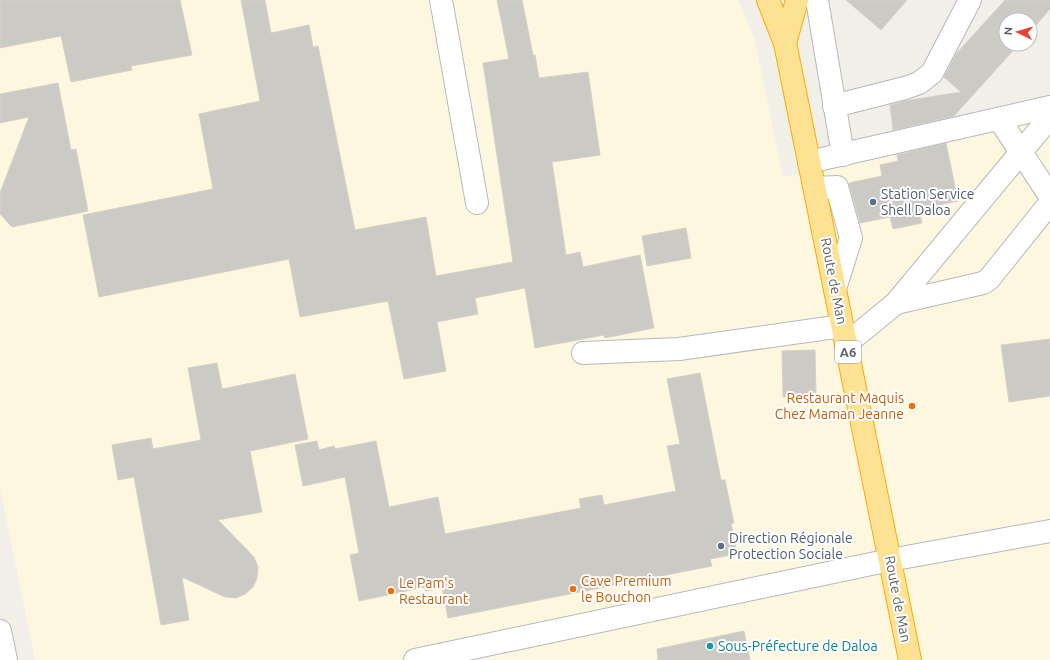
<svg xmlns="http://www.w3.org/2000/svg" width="1050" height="660" viewBox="0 0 1050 660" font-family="Ubuntu,sans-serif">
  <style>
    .commercial { fill: #fef7e0 }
    .building { fill: #cccac5; stroke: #d6d1c6 }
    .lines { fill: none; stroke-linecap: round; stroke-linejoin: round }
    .minor-casing { stroke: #b5b8bc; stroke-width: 24 }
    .highway-casing { stroke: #f9ab00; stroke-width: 24 }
    .minor { stroke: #fff; stroke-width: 22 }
    .highway { stroke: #fde293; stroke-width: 22 }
    .service-dot { fill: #5c6f8a; stroke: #fff; stroke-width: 1.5 }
    .food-dot { fill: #e8710a; stroke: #fff; stroke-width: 1.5 }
    .culture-dot { fill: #0f9aa8; stroke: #fff; stroke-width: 1.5 }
    .labels { text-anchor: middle; stroke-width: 4; stroke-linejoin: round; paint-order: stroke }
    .shield { fill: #fff; stroke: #8f9295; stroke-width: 1 }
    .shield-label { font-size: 13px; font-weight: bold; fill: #5f6368 }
    .service-label { font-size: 14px; fill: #4e5e75; stroke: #fff; text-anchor: start }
    .street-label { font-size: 14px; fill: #5f6368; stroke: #fff }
    .food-label { font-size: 14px; fill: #c56008; stroke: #fff; text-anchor: start }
    .culture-label { font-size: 14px; fill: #0d838f; stroke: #fff; text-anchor: start }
  </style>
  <rect width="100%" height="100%" fill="#f1efe8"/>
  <!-- commercial -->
  <polygon class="commercial" points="0,0 738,0 754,37 783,177 1050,115 1050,660 35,660 0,487"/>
  <!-- building -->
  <g class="building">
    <polygon points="0,0 180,0 192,55 131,66 132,70 71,82 61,36 0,48"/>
    <polygon points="241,0 265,0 271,33 309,25 313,47 318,46 355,230 426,217 436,276 513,262 483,63 509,59 497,0 522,0 533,55 535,55 539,78 588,72 600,155 552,162 566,255 580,252 583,267 640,255 654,328 605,338 604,335 535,348 525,288 475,298 478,314 437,322 446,371 404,379 388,301 300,317 289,259 99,297 83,215 213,189 199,114 260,101"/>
    <polygon points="846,0 907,0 881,30"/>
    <polygon points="1005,0 1050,0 1050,9 1030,32 1030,20 1006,20 1006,44 1019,44 954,116 893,130 890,105 905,101 961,92 944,77 956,54"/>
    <polygon points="58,83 71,150 76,149 88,211 12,227 0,214 0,193 29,117 0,123 0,94"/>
    <polygon points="946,143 958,201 919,209 922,223 893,229 890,217 860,223 849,183 882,176 880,165 898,161 897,155"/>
    <polygon points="686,228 691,258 647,266 642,236"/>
    <polygon points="1050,339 1050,396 1009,402 1001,345"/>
    <polygon points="815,350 816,397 783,397 782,351"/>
    <polygon points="217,363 222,389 295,374 308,439 250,451 262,512 218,520 254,557 258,567 257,578 253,587 245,594 236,598 225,597 182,577 189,620 161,625 134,477 118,480 112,445 151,438 153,449 201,440 188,368"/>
    <polygon points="700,373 721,480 725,480 734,523 731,524 737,554 710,559 712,566 448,618 442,588 426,591 425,587 359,601 350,555 359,553 345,477 303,486 295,445 317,441 319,450 334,446 335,449 376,441 389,507 438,497 445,534 581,508 579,499 602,495 604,505 676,491 667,446 680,444 667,379"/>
    <polygon points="744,631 750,660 658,660 657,649"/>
  </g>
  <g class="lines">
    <defs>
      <g id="minor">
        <polyline points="441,0 477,203"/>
        <polyline points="817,0 843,155"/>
        <polyline points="834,106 905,88 919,83 932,73 970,0"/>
        <polyline points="999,119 1050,196"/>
        <polyline points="809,162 1050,107"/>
        <polyline points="815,188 837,187 851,238 835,289"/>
        <polyline points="896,303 983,283 989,279 1050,203"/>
        <polyline points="846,344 896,303 1050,117"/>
        <polyline points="583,353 679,349 842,326"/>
        <polyline points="0,631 6,660"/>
        <polyline points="415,660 890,560 1050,531"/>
      </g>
      <g id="highway">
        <polyline points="768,0 785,43 910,660"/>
        <polyline points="785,43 797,0"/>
      </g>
    </defs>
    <!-- minor casing -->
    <use href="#minor" class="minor-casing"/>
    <!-- highway casing -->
    <use href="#highway" class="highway-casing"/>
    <!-- minor -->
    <use href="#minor" class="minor"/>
    <!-- highway -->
    <use href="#highway" class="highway"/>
  </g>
  <!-- markers -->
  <g class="service-dot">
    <circle cx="873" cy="202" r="4"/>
    <circle cx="721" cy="546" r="4"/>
  </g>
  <g class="food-dot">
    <circle cx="912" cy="406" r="4"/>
    <circle cx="573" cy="589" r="4"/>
    <circle cx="391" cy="591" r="4"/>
  </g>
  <circle class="culture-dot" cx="710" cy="646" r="4"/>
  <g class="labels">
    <!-- shield labels -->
    <rect class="shield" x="835" y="341" width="26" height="22" rx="3"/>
    <g class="shield-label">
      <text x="848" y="357">A6</text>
    </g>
    <!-- service labels -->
    <g class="service-label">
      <text x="881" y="199">Station Service<tspan x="881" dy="16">Shell Daloa</tspan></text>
      <text x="729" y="543">Direction Régionale<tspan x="729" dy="16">Protection Sociale</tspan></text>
    </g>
    <!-- street labels -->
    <g class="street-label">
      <text transform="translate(834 281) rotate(79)" y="5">Route de Man</text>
      <text transform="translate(898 599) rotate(79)" y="5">Route de Man</text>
    </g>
    <!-- food labels -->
    <g class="food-label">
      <text x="904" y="403" text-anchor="end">Restaurant Maquis<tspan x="904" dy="16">Chez Maman Jeanne</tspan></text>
      <text x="581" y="586">Cave Premium<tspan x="581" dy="16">le Bouchon</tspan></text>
      <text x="399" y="588">Le Pam's<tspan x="399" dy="16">Restaurant</tspan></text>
    </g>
    <!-- culture labels -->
    <g class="culture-label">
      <text x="718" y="651">Sous-Préfecture de Daloa</text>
    </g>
  </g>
  <!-- north arrow -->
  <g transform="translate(1018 32) rotate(275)"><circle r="19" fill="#ffffff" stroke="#bfc1c3"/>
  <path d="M0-3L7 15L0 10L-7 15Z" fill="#ea4335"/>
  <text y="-6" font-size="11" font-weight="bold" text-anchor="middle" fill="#5f6368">N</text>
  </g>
</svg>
